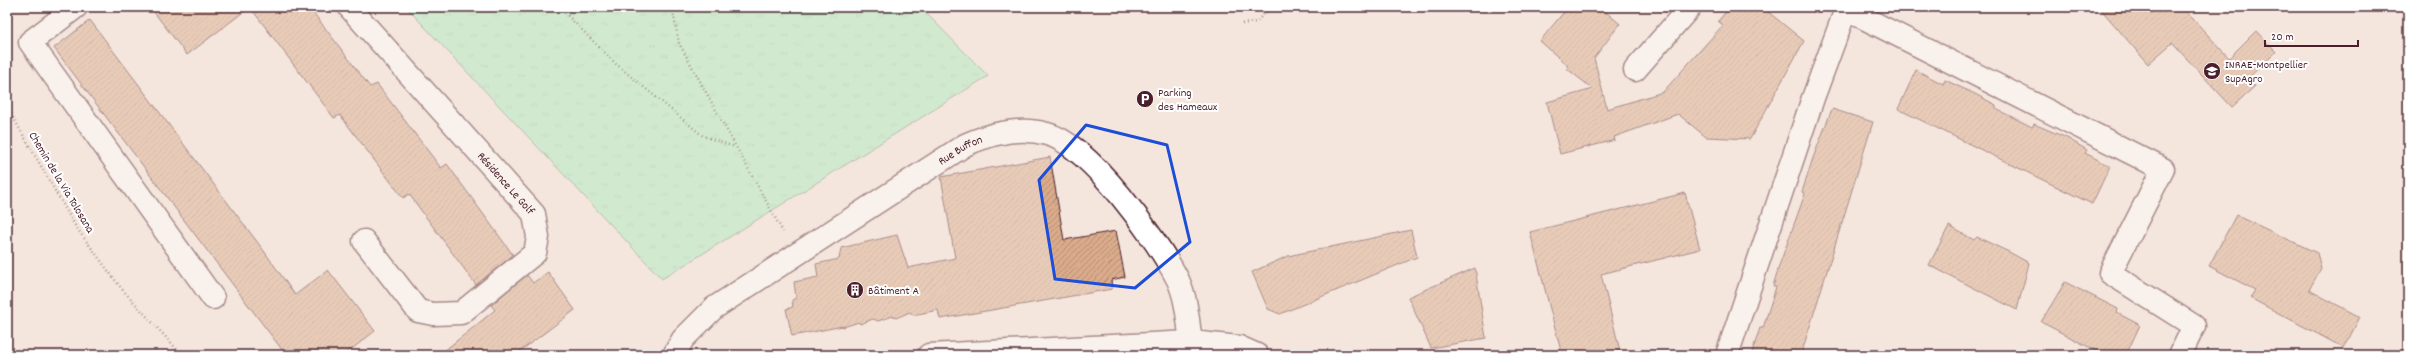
<svg xmlns="http://www.w3.org/2000/svg" width="2415" height="362" viewBox="0 0 2415 362" font-family="Dekko,sans-serif">
  <style>
    .grass { fill: url(#grass-tufts); stroke: #788875 }
    .building { fill: url(#building-hatch); stroke: #4a1f2b }
    .lines { fill: none; stroke-linecap: round; stroke-linejoin: round }
    .minor-casing { stroke: #4a1f2b; stroke-width: 25 }
    .path { stroke: #4a1f2b; stroke-width: 2.5; stroke-dasharray: 1 3; stroke-linecap: butt }
    .minor { stroke: #fff; stroke-width: 22 }
    .marked { fill: none; stroke: #1d4ed8; stroke-width: 3; stroke-linejoin: round }
    .labels { text-anchor: middle; stroke-width: 4; stroke-linejoin: round; paint-order: stroke }
    .poi-label { font-size: 12px; fill: #4a1f2b; stroke: #fff; text-anchor: start }
    .street-label { font-size: 12px; fill: #4a1f2b; stroke: #fff }
  </style>
  <defs>
    <pattern id="grass-tufts" width="24" height="20" patternUnits="userSpaceOnUse"><rect width="24" height="20" fill="#a6f0bf"/><path d="M3 7l-1-3M5 7V3M7 7l1-3M15 17l-1-3M17 17v-4M19 17l1-3" fill="none" stroke="#90cda4"/></pattern>
    <pattern id="building-hatch" width="6" height="6" patternUnits="userSpaceOnUse"><rect width="6" height="6" fill="#daac8b"/><path d="M-1 1l2-2M0 6l6-6M5 7l2-2" fill="none" stroke="#b38b72"/></pattern>
  </defs>
  <rect width="100%" height="100%" fill="#f4e6dc"/>
  <filter id="ink" filterUnits="userSpaceOnUse"><feTurbulence type="fractalNoise" baseFrequency=".025" numOctaves="2"/><feDisplacementMap in="SourceGraphic" scale="8" xChannelSelector="R" yChannelSelector="G"/><feConvolveMatrix kernelMatrix="1 2 1 2 8 2 1 2 1" color-interpolation-filters="sRGB"/></filter>
  <g filter="url(#ink)">
    <!-- grass -->
    <polygon class="grass" points="406,7 920,7 988,76 662,279"/>
    <!-- building -->
    <g class="building">
      <polygon points="150,7 309,7 370,87 377,84 441,168 447,164 513,255 476,285 409,194 403,198 340,115 334,118 250,7 187,55"/>
      <polygon points="1568,7 1600,7 1620,24 1594,58 1607,109 1663,92 1723,25 1718,21 1730,7 1762,7 1804,41 1750,139 1706,137 1678,114 1614,137 1615,140 1560,154 1547,102 1593,89 1566,68 1568,66 1540,41"/>
      <polygon points="2099,7 2182,7 2229,58 2256,31 2276,52 2248,78 2255,86 2232,107 2172,43 2148,64"/>
      <polygon points="90,20 264,251 295,295 328,270 375,331 344,355 286,355 54,48"/>
      <polygon points="1916,70 1943,84 1945,80 1977,95 1996,105 1996,109 2032,127 2034,124 2067,138 2087,150 2085,153 2110,166 2092,204 1898,109"/>
      <polygon points="1832,109 1873,122 1801,355 1751,355 1760,328 1763,328 1776,287 1773,286 1779,266 1805,194 1802,192 1813,158"/>
      <polygon points="1050,157 1064,240 1116,231 1125,277 1111,280 1112,289 940,319 938,310 913,315 910,312 896,318 893,316 878,321 873,319 860,324 859,322 843,327 843,326 792,336 786,309 793,307 792,300 796,298 794,282 818,277 816,264 839,259 841,248 897,235 908,268 955,258 941,177"/>
      <polygon points="1685,193 1700,249 1601,274 1621,355 1562,355 1530,232"/>
      <polygon points="2236,215 2317,253 2321,268 2309,290 2360,317 2344,348 2250,298 2255,290 2209,266"/>
      <polygon points="1949,226 1974,240 1977,237 2009,252 2029,263 2017,310 1929,265"/>
      <polygon points="1411,230 1417,257 1280,314 1268,309 1252,272 1288,256"/>
      <polygon points="1475,268 1486,338 1431,348 1408,297"/>
      <polygon points="548,272 575,310 515,355 439,355 495,310 491,305 527,275 533,283"/>
      <polygon points="2065,282 2118,309 2117,313 2140,325 2126,355 2104,355 2041,322"/>
    </g>
    <g class="lines">
      <defs>
        <g id="minor">
          <polyline points="76,7 30,42 213,298"/>
          <path id="s1" d="M349,7l185,207 4,23 -3,16 -74,60 -28,1 -15,-3 -54,-70"/>
          <polyline points="1635,70 1690,7"/>
          <path id="s2" d="M674,355l9,-16 31,-31 251,-163c25,-11 54,-19 82,-11 42,10 112,108 131,146 9,19 10,42 13,62"/>
          <polyline points="929,355 1191,342 1239,347 1257,355"/>
          <polyline points="1727,355 1813,98 1846,9 2163,169 2110,273 2194,326 2180,355"/>
        </g>
      </defs>
      <!-- minor casing -->
      <use href="#minor" class="minor-casing"/>
      <!-- path -->
      <g class="path">
        <polyline points="559,7 616,64 703,136 735,147"/>
        <polyline points="672,7 679,43 783,232"/>
        <polyline points="1242,24 1256,22 1271,7"/>
        <polyline points="7,107 76,227 121,288 182,355"/>
      </g>
      <!-- minor -->
      <use href="#minor" class="minor"/>
    </g>
  </g>
  <!-- marked area -->
  <path d="M0 0H2415V362H0ZM1086,125l81,20 23,97 -55,46 -80,-9 -16,-99z" fill="#f4e6dc" fill-opacity=".55" fill-rule="evenodd"/>
  <path class="marked" d="M1086,125l81,20 23,97 -55,46 -80,-9 -16,-99z"/>
  <!-- icons -->
  <defs>
    <symbol id="university-disc" viewBox="-11 -11 22 22"><circle r="9.5" fill="#4a1f2b" stroke="#fff"/><path d="M0-5L7-2L0 1L-7-2ZM-4 1L0 2.5L4 1V4Q0 6-4 4Z" fill="#fff"/></symbol>
    <symbol id="parking-disc" viewBox="-11 -11 22 22"><circle r="9.5" fill="#4a1f2b" stroke="#fff"/><path d="M-3.5-5.5H1a3.5 3.5 0 0 1 0 7H-1V5.5H-3.5ZM-1-3.4V-.6H.8a1.4 1.4 0 0 0 0-2.8Z" fill="#fff"/></symbol>
    <symbol id="building-disc" viewBox="-11 -11 22 22"><circle r="9.5" fill="#4a1f2b" stroke="#fff"/><path d="M-4-6H4V6H1V3H-1V6H-4ZM-2.5-4.3h1.7v1.8h-1.7ZM.8-4.3h1.7v1.8H.8ZM-2.5-1h1.7V.8h-1.7ZM.8-1h1.7V.8H.8Z" fill="#fff"/></symbol>
  </defs>
  <g fill-rule="evenodd">
    <use href="#university-disc" x="2202" y="61" width="20" height="20"/>
    <use href="#parking-disc" x="1135" y="89" width="20" height="20"/>
    <use href="#building-disc" x="845" y="280" width="20" height="20"/>
  </g>
  <g class="labels">
    <!-- poi labels -->
    <g class="poi-label">
      <text x="2225" y="68">INRAE-Montpellier<tspan x="2225" dy="14">SupAgro</tspan></text>
      <text x="1158" y="96">Parking<tspan x="1158" dy="14">des Hameaux</tspan></text>
      <text x="868" y="294">Bâtiment A</text>
    </g>
    <!-- street labels -->
    <g class="street-label">
      <text dy="4" stroke="none"><textPath href="#s2" startOffset="355">Rue Buffon</textPath></text>
      <text transform="translate(62 182) rotate(59)" y="4">Chemin de la Via Tolosana</text>
      <text dy="4" stroke="none"><textPath href="#s1" startOffset="236">Résidence Le Golf</textPath></text>
    </g>
  </g>
  <!-- margin -->
  <rect width="2415" height="362" fill="none" stroke="#fff" stroke-width="24"/>
  <rect x="12" y="12" width="2391" height="338" fill="none" stroke="#4a1f2b" stroke-width="1.5" filter="url(#ink)"/>
  <!-- scale -->
  <path d="M2265 40v6h93v-6" fill="none" stroke="#4a1f2b" stroke-width="2"/>
  <text x="2271" y="40" font-size="12" fill="#4a1f2b" stroke="#ffffff" stroke-width="3" paint-order="stroke">20 m</text>
</svg>
